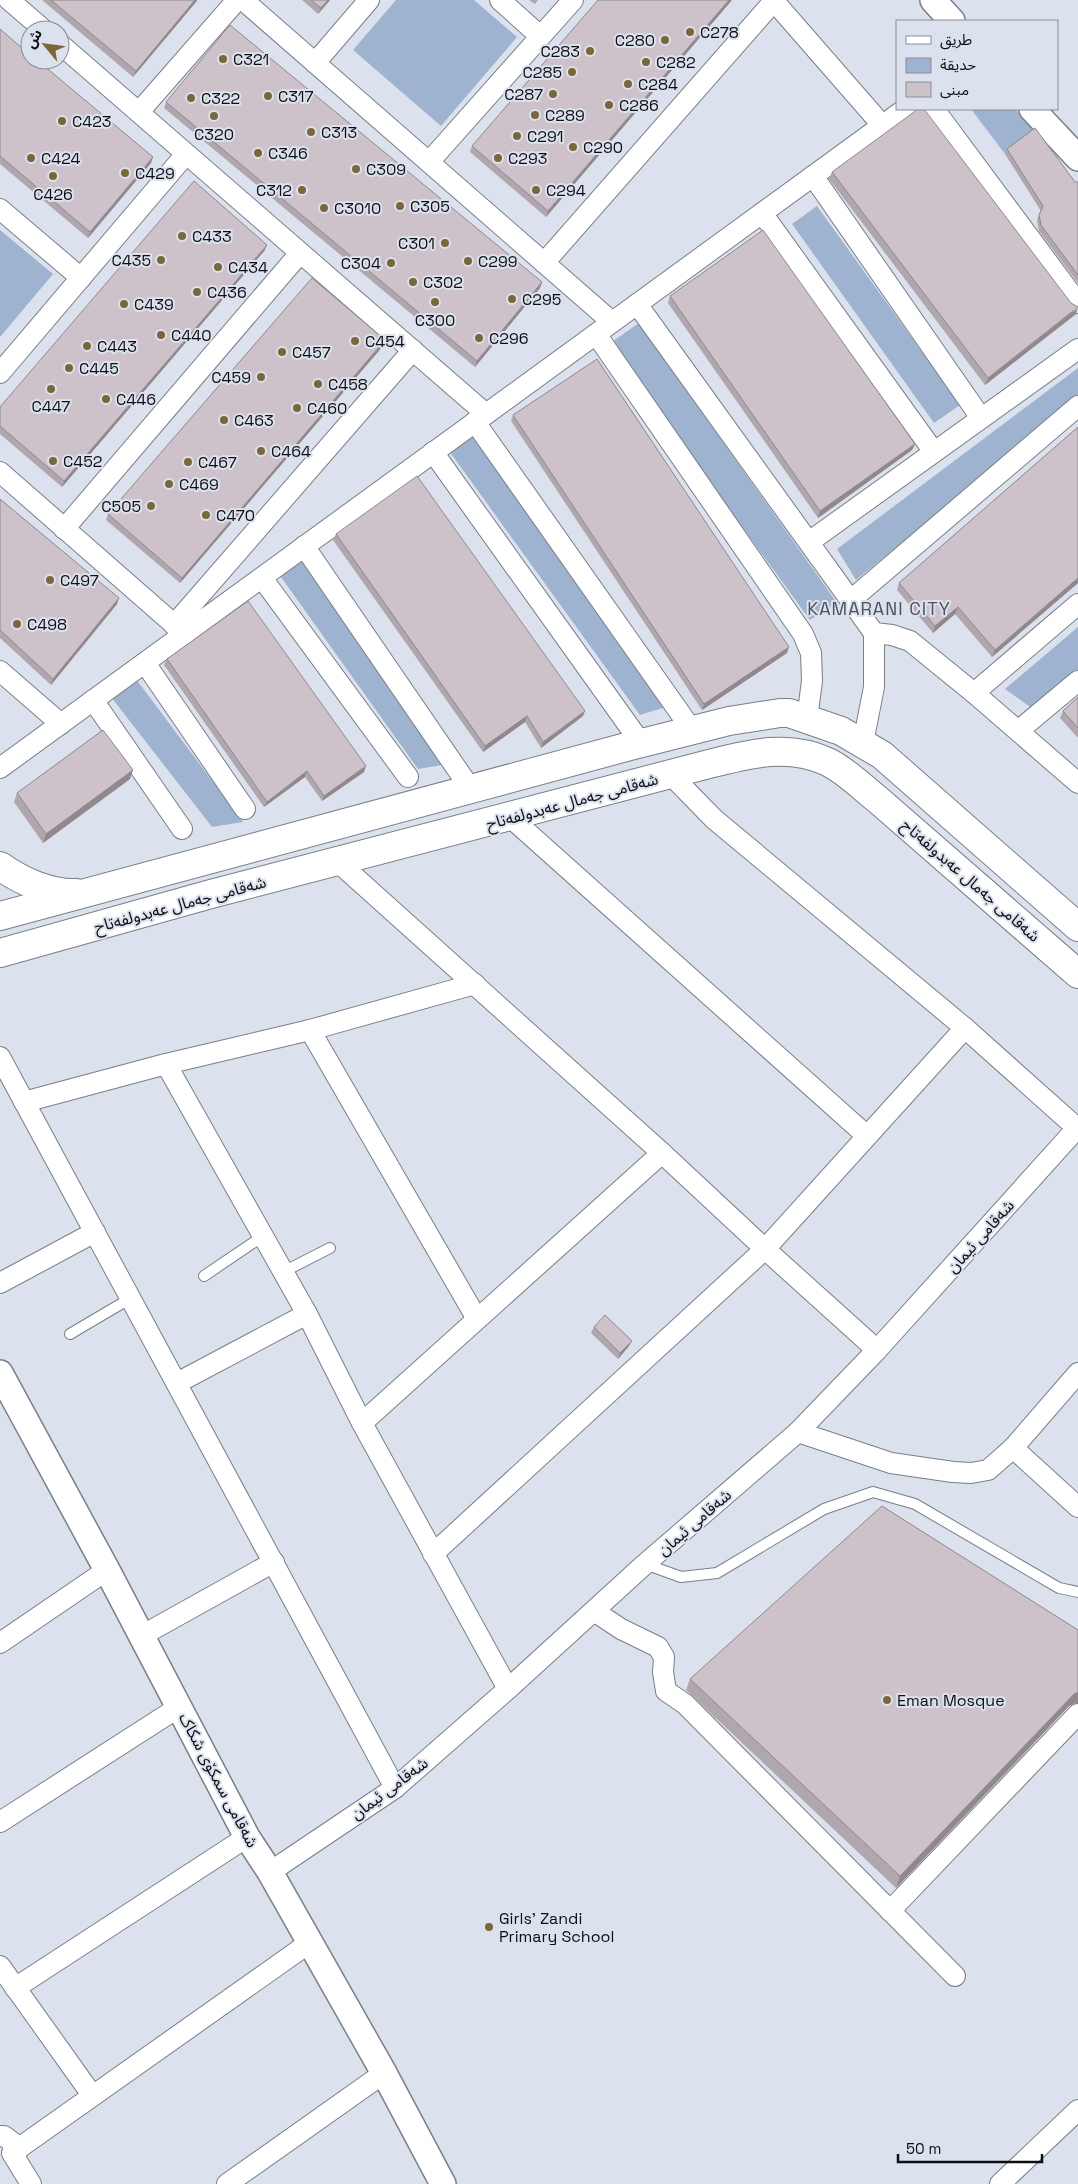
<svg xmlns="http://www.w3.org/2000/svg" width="1078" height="2184" viewBox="0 0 1078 2184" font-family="'Space Grotesk','Noto Sans Arabic',sans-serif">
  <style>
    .green { fill: #9eb3cf }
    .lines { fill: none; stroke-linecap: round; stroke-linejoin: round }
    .service-casing { stroke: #787f88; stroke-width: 12 }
    .minor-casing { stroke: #787f88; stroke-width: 22 }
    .tertiary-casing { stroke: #787f88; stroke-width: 28 }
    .secondary-casing { stroke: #787f88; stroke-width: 30 }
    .service { stroke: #fff; stroke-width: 10 }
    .minor { stroke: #fff; stroke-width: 20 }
    .tertiary { stroke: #fff; stroke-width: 25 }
    .secondary { stroke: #fff; stroke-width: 28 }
    .wall { fill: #b0a7ae }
    .shaded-wall { fill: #90888d }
    .building { fill: #cdc2ca; stroke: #90888d }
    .poi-dot { fill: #7c6636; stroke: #dbe2ed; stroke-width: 2 }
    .labels { text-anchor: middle; stroke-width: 4; stroke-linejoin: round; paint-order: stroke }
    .poi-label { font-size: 16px; fill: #0c0f12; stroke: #dbe2ed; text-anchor: start }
    .street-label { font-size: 16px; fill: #0c0f12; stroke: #dbe2ed }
    .neighbourhood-label { font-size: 18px; letter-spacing: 1px; fill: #4c535b; stroke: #dbe2ed }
  </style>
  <rect width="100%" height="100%" fill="#dbe2ed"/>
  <!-- green -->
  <g class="green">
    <polygon points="396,0 474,0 517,37 441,126 353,50"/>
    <polygon points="971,109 1015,109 1035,132 1005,154"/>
    <polygon points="817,206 960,405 934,423 792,224"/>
    <polygon points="0,230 53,274 0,337"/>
    <polygon points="639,323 837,603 810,620 609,344"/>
    <polygon points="1078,368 1078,399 856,580 837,549"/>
    <polygon points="471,430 669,706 640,715 447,448"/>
    <polygon points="301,552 454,763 418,769 276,570"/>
    <polygon points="1078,627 1078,670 1033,709 1005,689"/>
    <polygon points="133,675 243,822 212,827 108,693"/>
  </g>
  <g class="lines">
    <defs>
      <g id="service">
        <polyline points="283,1272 330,1248"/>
        <polyline points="204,1276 263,1236"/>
        <polyline points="70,1334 131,1298"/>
        <polyline points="645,1564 681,1577 717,1573 824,1509 873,1492 915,1504 1059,1588 1078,1592"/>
      </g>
      <g id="minor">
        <polyline points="9,0 44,30"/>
        <polyline points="243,0 612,322"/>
        <polyline points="500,0 540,36"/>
        <polyline points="773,0 882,125"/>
        <polyline points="60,44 486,414"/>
        <polyline points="315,63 369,0"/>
        <polyline points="934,109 1078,303"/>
        <polyline points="139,112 237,0"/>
        <polyline points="429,162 573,0"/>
        <polyline points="813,176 981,418"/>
        <polyline points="0,209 81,278"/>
        <polyline points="762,213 934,452"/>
        <polyline points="544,263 774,1"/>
        <polyline points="637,304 874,633 892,635 910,641 974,693 1078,783"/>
        <polyline points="596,334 803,634 811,653 812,681 807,719"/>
        <polyline points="0,373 186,154"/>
        <polyline points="475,422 692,730"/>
        <polyline points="433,452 641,743"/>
        <polyline points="0,472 185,634"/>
        <polyline points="64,529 300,253"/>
        <polyline points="809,542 1078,349"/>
        <polyline points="304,546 470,788"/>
        <polyline points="262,578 408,777"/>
        <polyline points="851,600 1078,406"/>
        <polyline points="174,625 413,350"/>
        <polyline points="145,663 245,809"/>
        <polyline points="0,671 61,724"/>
        <polyline points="974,693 1078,604"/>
        <polyline points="93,700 182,829"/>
        <polyline points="1018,731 1078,681"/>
        <polyline points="863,743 874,687 874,633"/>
        <polyline points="0,768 905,109"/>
        <polyline points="671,775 714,819 965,1028 1078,1129"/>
        <polyline points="510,817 867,1136"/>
        <polyline points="338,862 662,1153 765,1249 877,1350"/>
        <polyline points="310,1030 477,1319"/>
        <polyline points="0,1057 395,1788"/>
        <polyline points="166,1064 307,1314 362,1423 508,1689"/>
        <polyline points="24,1102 166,1064 310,1030 475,984"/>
        <polyline points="0,1283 95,1232"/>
        <polyline points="1078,1373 1013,1448 1078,1507"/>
        <polyline points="177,1383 307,1314"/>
        <polyline points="362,1423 662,1153"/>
        <polyline points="798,1432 891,1463 953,1472 971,1473 988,1470 1013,1448"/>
        <polyline points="433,1554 765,1249 965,1028"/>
        <polyline points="594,1611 621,1629 658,1647 664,1657 663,1672 666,1691 685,1704 955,1976"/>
        <polyline points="141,1636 274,1562"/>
        <polyline points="0,1643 107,1570"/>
        <polyline points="0,1822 179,1707"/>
        <polyline points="270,1872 395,1788 508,1689 645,1564 798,1432 877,1350 1078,1127"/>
        <polyline points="890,1911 1078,1714"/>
        <polyline points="0,1966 92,2095"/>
        <polyline points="15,1988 247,1837"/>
        <polyline points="0,2136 4,2136 20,2148"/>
        <polyline points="31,2184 12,2153 309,1943"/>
        <polyline points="227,2184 384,2073"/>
        <polyline points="1000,2184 1078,2110"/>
      </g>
      <g id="tertiary">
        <polyline points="933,0 952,21"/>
        <polyline points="1032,109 1078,158"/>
        <polyline points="0,1373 107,1570 247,1837 270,1872 384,2073 443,2184"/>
      </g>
      <g id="secondary">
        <path d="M0,866c21,15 50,28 76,27"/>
        <polyline points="0,916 630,746 729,721 780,713 789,713 841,731 882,755 1078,927"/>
        <path d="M0,953l211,-59 498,-130c39,-10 80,-21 119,-2 18,9 34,25 49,37l201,175"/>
      </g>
    </defs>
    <!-- service casing -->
    <use href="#service" class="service-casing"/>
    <!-- minor casing -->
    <use href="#minor" class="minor-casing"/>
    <!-- tertiary casing -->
    <use href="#tertiary" class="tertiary-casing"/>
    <!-- secondary casing -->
    <use href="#secondary" class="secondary-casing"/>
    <!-- service -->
    <use href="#service" class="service"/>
    <!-- minor -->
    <use href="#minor" class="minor"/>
    <!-- tertiary -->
    <use href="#tertiary" class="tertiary"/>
    <!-- secondary -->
    <use href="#secondary" class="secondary"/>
  </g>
  <!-- wall -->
  <g class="wall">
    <polygon points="42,0 197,0 196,2 133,77"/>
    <polygon points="302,0 330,0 318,14"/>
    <polygon points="529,0 538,0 535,4"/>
    <polygon points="732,0 546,217 470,152 472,146"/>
    <polygon points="0,29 151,163 88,238 0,164"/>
    <polygon points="166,102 542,282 540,288 475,367 164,108"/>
    <polygon points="1007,149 1075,182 1078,182 1078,283 1039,231 1037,220 1041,211 1005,154"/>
    <polygon points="832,172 1076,314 985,385 829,179"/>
    <polygon points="265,250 62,487 0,434 0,407"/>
    <polygon points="670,296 915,444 912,450 818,518 668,303"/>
    <polygon points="383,346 180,583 106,520 108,514"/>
    <polygon points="513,415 787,653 702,710 511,421"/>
    <polygon points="1078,427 1078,583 992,657 955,614 933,633 897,590 899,583"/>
    <polygon points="0,499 117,604 51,685 0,638"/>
    <polygon points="336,534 583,716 541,748 525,722 483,752 333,540"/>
    <polygon points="167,659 364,772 322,801 305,777 264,807 164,665"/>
    <polygon points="1078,697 1078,738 1060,718 1063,711"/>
    <polygon points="130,779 43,843 14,802 17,793"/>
    <polygon points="594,1327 629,1346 618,1359 591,1333"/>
    <polygon points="690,1679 1075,1703 1069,1706 896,1888 686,1690"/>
  </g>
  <!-- shaded-wall -->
  <g class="shaded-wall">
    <polygon points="195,0 197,0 196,2 133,77 136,71"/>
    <polygon points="328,0 330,0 318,14 321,8"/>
    <polygon points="729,0 732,0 546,217 548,211"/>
    <polygon points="153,157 151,163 88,238 90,232"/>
    <polygon points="267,245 265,250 62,487 64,481"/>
    <polygon points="542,282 540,288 475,367 477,361"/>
    <polygon points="1078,308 1076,314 985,385 988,378"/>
    <polygon points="385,340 383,346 180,583 182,578"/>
    <polygon points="915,444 912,450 818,518 820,511"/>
    <polygon points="1078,578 1078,583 992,657 995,650"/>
    <polygon points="119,598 117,604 51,685 53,679"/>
    <polygon points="958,607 955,614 933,633 935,626"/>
    <polygon points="789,647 787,653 702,710 704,704"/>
    <polygon points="585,711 583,716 541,748 543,742"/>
    <polygon points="527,716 525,722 483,752 485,746"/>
    <polygon points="366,766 364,772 322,801 324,796"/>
    <polygon points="133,770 130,779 43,843 46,834"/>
    <polygon points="307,771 305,777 264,807 267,802"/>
    <polygon points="632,1341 629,1346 618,1359 620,1353"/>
    <polygon points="1078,1692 1078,1703 1075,1703 1069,1706 896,1888 900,1876 1074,1694"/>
  </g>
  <!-- building -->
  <g class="building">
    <polygon points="51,0 195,0 136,71"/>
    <polygon points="311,0 328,0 321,8"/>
    <polygon points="598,0 729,0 548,211 472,146"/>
    <polygon points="230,25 542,282 477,361 166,102"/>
    <polygon points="0,29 30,55 30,60 37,60 153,157 90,232 0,156"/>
    <polygon points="916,109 924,109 1071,303 1078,307 988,378 832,172 914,112"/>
    <polygon points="1035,128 1075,182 1078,182 1078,275 1041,225 1039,215 1043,206 1007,149"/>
    <polygon points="194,181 267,245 64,481 0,426 0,407"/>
    <polygon points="763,230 915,444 820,511 670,296"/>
    <polygon points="312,278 385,340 182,578 108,514"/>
    <polygon points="597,359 789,647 704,704 513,415"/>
    <polygon points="1078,427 1078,578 995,650 958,607 935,626 899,583"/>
    <polygon points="417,476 585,711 543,742 527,716 485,746 336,534"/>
    <polygon points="0,499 119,598 53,679 0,630"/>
    <polygon points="248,601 366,766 324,796 307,771 267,802 167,659"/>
    <polygon points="1078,697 1078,728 1063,711"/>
    <polygon points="103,730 133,770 46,834 17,793"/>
    <polygon points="605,1315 632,1341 620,1353 594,1327"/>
    <polygon points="882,1506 1078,1630 1078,1692 1074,1694 900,1876 690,1679"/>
  </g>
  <!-- markers -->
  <g class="poi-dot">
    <circle cx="690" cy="32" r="5"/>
    <circle cx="665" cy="40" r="5"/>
    <circle cx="590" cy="51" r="5"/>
    <circle cx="223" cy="59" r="5"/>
    <circle cx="646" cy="62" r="5"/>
    <circle cx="572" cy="72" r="5"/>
    <circle cx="628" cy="84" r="5"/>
    <circle cx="553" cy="94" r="5"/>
    <circle cx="268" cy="96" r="5"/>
    <circle cx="191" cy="98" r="5"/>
    <circle cx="609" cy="105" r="5"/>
    <circle cx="535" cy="115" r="5"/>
    <circle cx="214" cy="116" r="5"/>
    <circle cx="62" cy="121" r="5"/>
    <circle cx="311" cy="132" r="5"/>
    <circle cx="517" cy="136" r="5"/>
    <circle cx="573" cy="147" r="5"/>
    <circle cx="258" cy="153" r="5"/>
    <circle cx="31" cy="158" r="5"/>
    <circle cx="498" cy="158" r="5"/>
    <circle cx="356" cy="169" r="5"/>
    <circle cx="125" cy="173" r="5"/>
    <circle cx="53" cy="176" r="5"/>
    <circle cx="302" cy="190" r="5"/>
    <circle cx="536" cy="190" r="5"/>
    <circle cx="400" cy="206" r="5"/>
    <circle cx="324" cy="208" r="5"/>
    <circle cx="182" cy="236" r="5"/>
    <circle cx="445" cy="243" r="5"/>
    <circle cx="161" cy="260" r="5"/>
    <circle cx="468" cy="261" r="5"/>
    <circle cx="391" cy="263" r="5"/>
    <circle cx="218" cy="267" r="5"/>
    <circle cx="413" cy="282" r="5"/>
    <circle cx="197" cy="292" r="5"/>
    <circle cx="512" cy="299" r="5"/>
    <circle cx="435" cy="302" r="5"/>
    <circle cx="124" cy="304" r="5"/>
    <circle cx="161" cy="335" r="5"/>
    <circle cx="479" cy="338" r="5"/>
    <circle cx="355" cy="341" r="5"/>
    <circle cx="87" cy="346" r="5"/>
    <circle cx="282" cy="352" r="5"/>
    <circle cx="69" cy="368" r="5"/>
    <circle cx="261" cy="377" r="5"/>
    <circle cx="318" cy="384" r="5"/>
    <circle cx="51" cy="389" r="5"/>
    <circle cx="106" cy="399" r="5"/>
    <circle cx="297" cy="408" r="5"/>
    <circle cx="224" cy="420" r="5"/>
    <circle cx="261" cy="451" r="5"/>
    <circle cx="53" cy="461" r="5"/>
    <circle cx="188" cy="462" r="5"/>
    <circle cx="169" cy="484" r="5"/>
    <circle cx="151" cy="506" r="5"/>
    <circle cx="206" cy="515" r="5"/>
    <circle cx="50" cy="580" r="5"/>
    <circle cx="17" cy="624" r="5"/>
    <circle cx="887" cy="1700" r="5"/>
    <circle cx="489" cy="1927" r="5"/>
  </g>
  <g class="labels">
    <!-- poi labels -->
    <g class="poi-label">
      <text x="700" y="38">C278</text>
      <text x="655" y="46" text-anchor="end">C280</text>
      <text x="580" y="57" text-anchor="end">C283</text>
      <text x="233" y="65">C321</text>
      <text x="656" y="68">C282</text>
      <text x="562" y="78" text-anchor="end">C285</text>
      <text x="638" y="90">C284</text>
      <text x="543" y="100" text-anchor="end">C287</text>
      <text x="278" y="102">C317</text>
      <text x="201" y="104">C322</text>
      <text x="619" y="111">C286</text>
      <text x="545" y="121">C289</text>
      <text x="72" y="127">C423</text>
      <text x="321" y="138">C313</text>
      <text x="214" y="140" text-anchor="middle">C320</text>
      <text x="527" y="142">C291</text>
      <text x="583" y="153">C290</text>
      <text x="268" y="159">C346</text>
      <text x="41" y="164">C424</text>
      <text x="508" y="164">C293</text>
      <text x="366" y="175">C309</text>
      <text x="135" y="179">C429</text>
      <text x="292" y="196" text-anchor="end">C312</text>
      <text x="546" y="196">C294</text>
      <text x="53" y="200" text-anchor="middle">C426</text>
      <text x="410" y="212">C305</text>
      <text x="334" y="214">C3010</text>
      <text x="192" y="242">C433</text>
      <text x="435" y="249" text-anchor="end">C301</text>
      <text x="151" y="266" text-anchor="end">C435</text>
      <text x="478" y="267">C299</text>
      <text x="381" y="269" text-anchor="end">C304</text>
      <text x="228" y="273">C434</text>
      <text x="423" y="288">C302</text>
      <text x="207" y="298">C436</text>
      <text x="522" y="305">C295</text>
      <text x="134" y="310">C439</text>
      <text x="435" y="326" text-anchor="middle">C300</text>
      <text x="171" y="341">C440</text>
      <text x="489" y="344">C296</text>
      <text x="365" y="347">C454</text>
      <text x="97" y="352">C443</text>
      <text x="292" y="358">C457</text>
      <text x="79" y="374">C445</text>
      <text x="251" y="383" text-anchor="end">C459</text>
      <text x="328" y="390">C458</text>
      <text x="116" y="405">C446</text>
      <text x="51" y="412" text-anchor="middle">C447</text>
      <text x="307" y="414">C460</text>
      <text x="234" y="426">C463</text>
      <text x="271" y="457">C464</text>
      <text x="63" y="467">C452</text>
      <text x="198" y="468">C467</text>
      <text x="179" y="490">C469</text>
      <text x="141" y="512" text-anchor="end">C505</text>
      <text x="216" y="521">C470</text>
      <text x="60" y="586">C497</text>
      <text x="27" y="630">C498</text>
      <text x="897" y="1706">Eman Mosque</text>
      <text x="499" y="1924">Girls' Zandi<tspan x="499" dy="18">Primary School</tspan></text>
    </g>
    <!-- street labels -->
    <g class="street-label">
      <text transform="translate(572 801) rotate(-15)" y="6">شەقامی جەمال عەبدولفەتاح</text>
      <text transform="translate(971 880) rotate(41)" y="6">شەقامی جەمال عەبدولفەتاح</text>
      <text transform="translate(180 904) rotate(-15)" y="6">شەقامی جەمال عەبدولفەتاح</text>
      <text transform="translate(980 1236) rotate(-48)" y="6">شەقامی ئیمان</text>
      <text transform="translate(694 1522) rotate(-41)" y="6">شەقامی ئیمان</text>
      <text transform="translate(219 1780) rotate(62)" y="6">شەقامی سمکۆی شکاک</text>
      <text transform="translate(389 1788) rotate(-37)" y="6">شەقامی ئیمان</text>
    </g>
    <!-- neighbourhood labels -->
    <g class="neighbourhood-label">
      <text x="879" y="615">KAMARANI CITY</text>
    </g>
  </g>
  <!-- legend -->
  <rect x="896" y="20" width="162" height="90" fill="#dbe2ed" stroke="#888e95"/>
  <rect x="906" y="36" width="25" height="8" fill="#ffffff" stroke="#888e95"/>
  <text x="940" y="45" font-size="15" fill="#0c0f12">طريق</text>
  <rect x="906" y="58" width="25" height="15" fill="#9eb3cf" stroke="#888e95"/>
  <text x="940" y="70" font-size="15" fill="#0c0f12">حديقة</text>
  <rect x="906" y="82" width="25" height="15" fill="#cdc2ca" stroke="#888e95"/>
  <text x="940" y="95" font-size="15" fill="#0c0f12">مبنى</text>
  <!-- north arrow -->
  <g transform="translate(45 45) rotate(299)"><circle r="24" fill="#dbe2ed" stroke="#888e95"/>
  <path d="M0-4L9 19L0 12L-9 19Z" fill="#7c6636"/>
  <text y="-8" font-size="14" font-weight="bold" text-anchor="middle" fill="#0c0f12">ش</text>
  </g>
  <!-- scale -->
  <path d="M898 2154v8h144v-8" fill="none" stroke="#0c0f12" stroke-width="2.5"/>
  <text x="906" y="2154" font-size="15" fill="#0c0f12" stroke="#dbe2ed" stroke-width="4" paint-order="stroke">50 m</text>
</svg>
